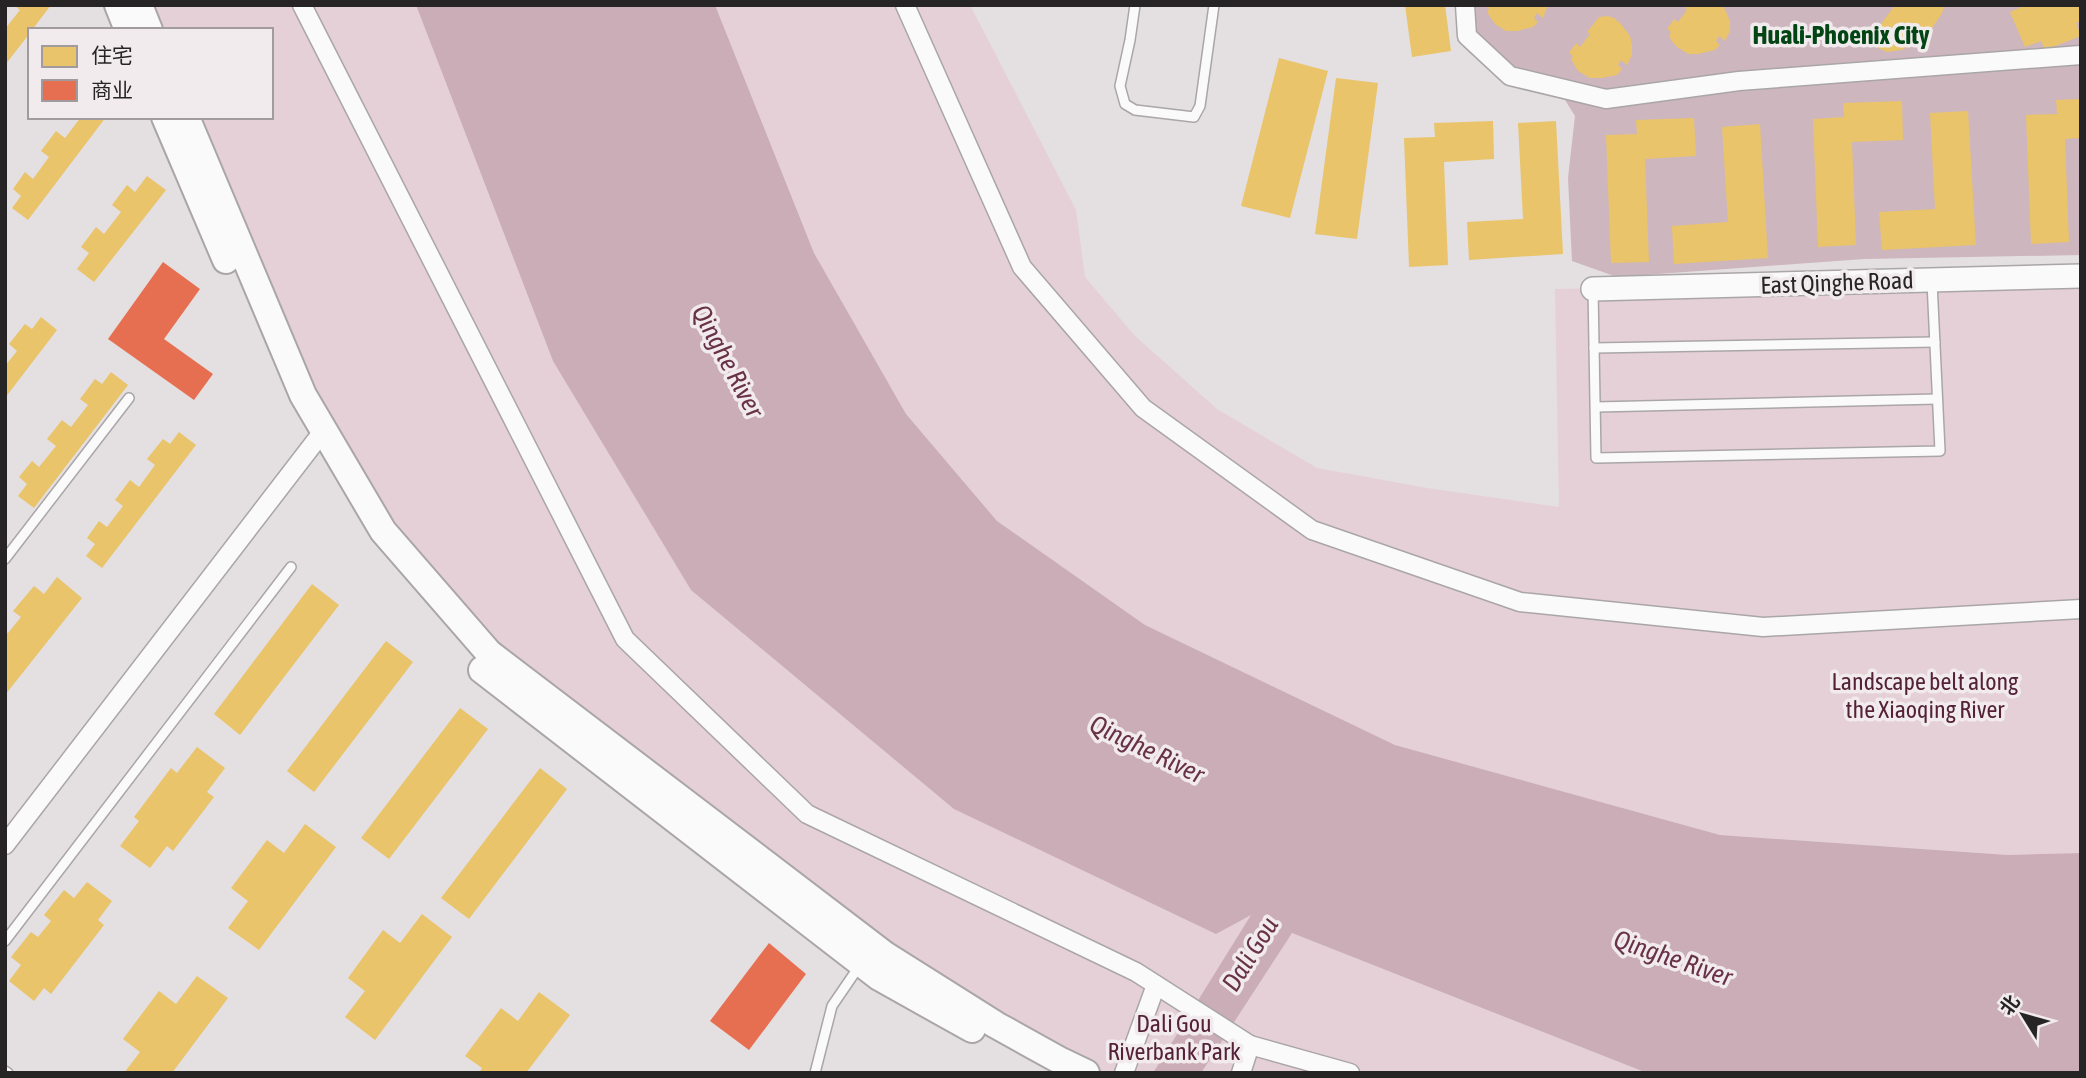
<svg xmlns="http://www.w3.org/2000/svg" width="2086" height="1078" viewBox="0 0 2086 1078" font-family="'Asap Condensed','Noto Sans SC',sans-serif">
  <style>
    .green { fill: #e5d0d7 }
    .forest { fill: #cdb6be }
    .water { fill: #caadb6 }
    .homes { fill: #e9c46a }
    .shops { fill: #e76f51 }
    .lines { fill: none; stroke-linecap: round; stroke-linejoin: round }
    .service-casing { stroke: #aaa6a8; stroke-width: 12 }
    .minor-casing { stroke: #aaa6a8; stroke-width: 21 }
    .tertiary-casing { stroke: #aaa6a8; stroke-width: 26 }
    .secondary-casing { stroke: #aaa6a8; stroke-width: 30 }
    .service { stroke: #fbfafa; stroke-width: 9 }
    .minor { stroke: #fbfafa; stroke-width: 18 }
    .tertiary { stroke: #fbfafa; stroke-width: 23 }
    .secondary { stroke: #fbfafa; stroke-width: 26 }
    .labels { text-anchor: middle; stroke-width: 7; stroke-linejoin: round; paint-order: stroke }
    .street-label { font-size: 24px; fill: #272425; stroke: #f2ebed }
    .park-label { font-size: 24px; fill: #542136; stroke: #f2ebed }
    .neighbourhood-label { font-size: 26px; font-weight: bold; fill: #024514; stroke: #f2ebed }
    .water-label { font-size: 26px; font-style: italic; fill: #683247; stroke: #f2ebed }
  </style>
  <rect width="100%" height="100%" fill="#e4dfe1"/>
  <!-- green -->
  <g class="green">
    <polygon points="126,5 416,5 553,361 1252,914 1292,933 1647,1073 1070,1073 484,659 305,414 175,117 271,117 271,30 137,30"/>
    <polygon points="715,5 970,5 1076,210 1085,277 1134,335 1217,409 1317,468 1427,488 1559,507 1555,289 2081,278 2081,853 2008,855 1720,835 1395,745 1145,625 997,521 906,414 814,253"/>
  </g>
  <!-- forest -->
  <polygon class="forest" points="1465,5 2081,5 2081,255 1864,259 1617,277 1572,261 1568,178 1575,116 1557,87 1510,76 1467,36"/>
  <!-- water -->
  <polygon class="water" points="416,5 715,5 814,253 906,414 997,521 1145,625 1395,745 1720,835 2008,855 2081,853 2081,1073 1647,1073 1292,933 1201,1073 1153,1073 1251,915 1216,934 954,809 691,590 553,361"/>
  <!-- homes -->
  <g class="homes">
    <polygon points="14,5 51,5 32,30 30,30 30,33 5,65 5,29 20,10"/>
    <polygon points="1405,5 1445,5 1451,51 1412,57"/>
    <polygon points="1484,5 1548,5 1543,18 1537,13 1534,18 1538,22 1533,27 1517,31 1506,31 1495,24 1487,12 1489,9"/>
    <polygon points="1687,5 1723,5 1730,21 1730,31 1725,41 1719,36 1716,41 1720,45 1715,50 1698,54 1688,54 1677,47 1671,40 1669,35 1671,32 1667,29 1674,19 1678,22 1687,10 1685,8"/>
    <polygon points="1895,5 1945,5 1941,15 1930,31 1918,42 1901,50 1887,52 1878,48 1875,38 1881,24"/>
    <polygon points="2026,5 2081,5 2081,21 2076,23 2081,36 2045,50 2041,41 2025,47 2010,12"/>
    <polygon points="1608,16 1614,18 1621,24 1630,36 1632,45 1632,55 1627,65 1621,60 1618,65 1622,69 1617,75 1601,78 1590,78 1578,71 1571,59 1573,56 1569,53 1576,43 1580,47 1590,34 1587,32 1599,17"/>
    <polygon points="1279,58 1328,71 1290,218 1241,206"/>
    <polygon points="1336,78 1378,83 1357,239 1315,234"/>
    <polygon points="2081,99 2081,138 2065,139 2069,242 2031,244 2026,115 2057,114 2056,100"/>
    <polygon points="1902,101 1903,140 1852,142 1856,245 1818,247 1813,119 1844,117 1843,103"/>
    <polygon points="1968,111 1976,245 1882,250 1879,212 1935,209 1930,113"/>
    <polygon points="81,117 106,117 28,220 12,208 21,196 13,189 25,172 33,179 49,157 41,151 56,131 65,138"/>
    <polygon points="1694,118 1696,156 1645,159 1649,262 1611,263 1606,135 1637,134 1636,120"/>
    <polygon points="1493,121 1494,159 1444,162 1448,265 1409,267 1404,138 1435,137 1434,123"/>
    <polygon points="1556,121 1563,254 1469,260 1467,222 1523,219 1518,123"/>
    <polygon points="1760,124 1768,258 1674,264 1672,226 1728,222 1722,127"/>
    <polygon points="147,176 166,190 94,282 77,269 89,253 81,247 96,227 104,234 121,212 112,205 127,185 135,192"/>
    <polygon points="41,317 57,330 5,398 5,366 17,351 9,344 25,324 32,329"/>
    <polygon points="111,372 128,385 34,508 18,496 27,484 19,477 32,461 39,467 56,446 47,439 62,420 71,427 88,405 80,399 95,379 102,384"/>
    <polygon points="179,432 196,445 102,568 86,556 95,544 87,538 99,521 107,527 123,506 115,500 130,480 139,487 155,465 147,459 163,439 170,444"/>
    <polygon points="57,577 82,598 5,695 5,631 8,633 21,617 13,611 34,586 44,594"/>
    <polygon points="312,584 339,605 240,735 214,714"/>
    <polygon points="386,641 413,662 314,792 287,771"/>
    <polygon points="460,708 488,729 389,859 361,838"/>
    <polygon points="197,747 225,768 207,792 214,797 173,851 167,846 150,868 120,846 139,821 134,817 171,768 177,773"/>
    <polygon points="540,768 567,789 469,919 441,898"/>
    <polygon points="305,824 336,847 259,950 228,928 248,901 231,888 267,840 284,853"/>
    <polygon points="87,882 112,901 98,920 104,925 51,994 44,988 34,1001 9,981 21,965 11,957 31,932 38,937 51,921 44,915 64,890 74,898"/>
    <polygon points="422,914 452,937 375,1040 345,1017 365,991 348,978 383,930 400,943"/>
    <polygon points="197,976 228,998 172,1073 124,1073 140,1052 123,1039 159,991 176,1004"/>
    <polygon points="539,992 570,1015 526,1073 479,1073 482,1068 465,1056 501,1008 518,1021"/>
  </g>
  <!-- shops -->
  <g class="shops">
    <polygon points="163,262 200,289 164,339 213,374 194,400 108,339"/>
    <polygon points="769,943 806,974 749,1050 710,1021"/>
  </g>
  <g class="lines">
    <defs>
      <g id="service">
        <polyline points="1135,5 1130,40 1120,86 1125,104 1135,110 1194,117 1200,106 1214,5"/>
        <polyline points="1593,289 1596,458 1940,451 1932,282"/>
        <polyline points="1594,348 1935,342"/>
        <polyline points="1596,407 1937,399"/>
        <polyline points="5,559 129,398"/>
        <polyline points="5,941 291,567"/>
        <polyline points="5,1071 8,1073"/>
        <polyline points="815,1073 832,1006 860,965"/>
      </g>
      <g id="minor">
        <polyline points="302,5 625,639 807,814 1136,972 1250,1045 1350,1073"/>
        <polyline points="905,5 1022,267 1143,408 1312,530 1520,602 1763,627 2081,609"/>
        <polyline points="1465,5 1467,36 1510,76 1606,99 1739,81 2081,55"/>
        <polyline points="5,845 324,430"/>
        <polyline points="1124,1073 1156,985"/>
        <polyline points="1241,1073 1250,1045"/>
      </g>
      <polyline id="tertiary" points="1593,289 2081,276"/>
      <g id="secondary">
        <polyline points="118,5 128,30"/>
        <polyline points="139,5 149,30"/>
        <polyline points="165,117 226,260"/>
        <polyline points="186,117 303,395 383,531 489,653 885,955 996,1025 1061,1061 1086,1073"/>
        <polyline points="482,670 879,977 972,1029"/>
      </g>
    </defs>
    <!-- service casing -->
    <use href="#service" class="service-casing"/>
    <!-- minor casing -->
    <use href="#minor" class="minor-casing"/>
    <!-- tertiary casing -->
    <use href="#tertiary" class="tertiary-casing"/>
    <!-- secondary casing -->
    <use href="#secondary" class="secondary-casing"/>
    <!-- service -->
    <use href="#service" class="service"/>
    <!-- minor -->
    <use href="#minor" class="minor"/>
    <!-- tertiary -->
    <use href="#tertiary" class="tertiary"/>
    <!-- secondary -->
    <use href="#secondary" class="secondary"/>
  </g>
  <g class="labels">
    <!-- street labels -->
    <g class="street-label">
      <text transform="translate(1837 283) rotate(-2)" y="8">East Qinghe Road</text>
    </g>
    <!-- park labels -->
    <g class="park-label">
      <text x="1925" y="690">Landscape belt along<tspan x="1925" dy="28">the Xiaoqing River</tspan></text>
      <text x="1174" y="1032">Dali Gou<tspan x="1174" dy="28">Riverbank Park</tspan></text>
    </g>
    <!-- neighbourhood labels -->
    <g class="neighbourhood-label">
      <text x="1841" y="44">Huali-Phoenix City</text>
    </g>
    <!-- water labels -->
    <g class="water-label">
      <text transform="translate(728 361) rotate(62)" y="9">Qinghe River</text>
      <text transform="translate(1147 749) rotate(26)" y="9">Qinghe River</text>
      <text transform="translate(1250 954) rotate(-58)" y="9">Dali Gou</text>
      <text transform="translate(1673 958) rotate(19)" y="9">Qinghe River</text>
    </g>
  </g>
  <!-- border -->
  <rect width="2086" height="1078" fill="none" stroke="#272425" stroke-width="14"/>
  <!-- legend -->
  <rect x="28" y="28" width="245" height="91" fill="#f2ebed" stroke="#a19b9d" stroke-width="2"/>
  <rect x="42" y="46" width="35" height="21" fill="#e9c46a" stroke="#a19b9d" stroke-width="2"/>
  <text x="91" y="63" font-size="21" fill="#272425">住宅</text>
  <rect x="42" y="80" width="35" height="21" fill="#e76f51" stroke="#a19b9d" stroke-width="2"/>
  <text x="91" y="98" font-size="21" fill="#272425">商业</text>
  <!-- north arrow -->
  <g transform="translate(2023 1015) rotate(307)" stroke="#f2ebed" stroke-width="5" paint-order="stroke">
  <path d="M0-5L12 26L0 18L-12 26Z" fill="#272425"/>
  <text y="-10" font-size="19" font-weight="bold" text-anchor="middle" fill="#272425">北</text>
  </g>
</svg>
